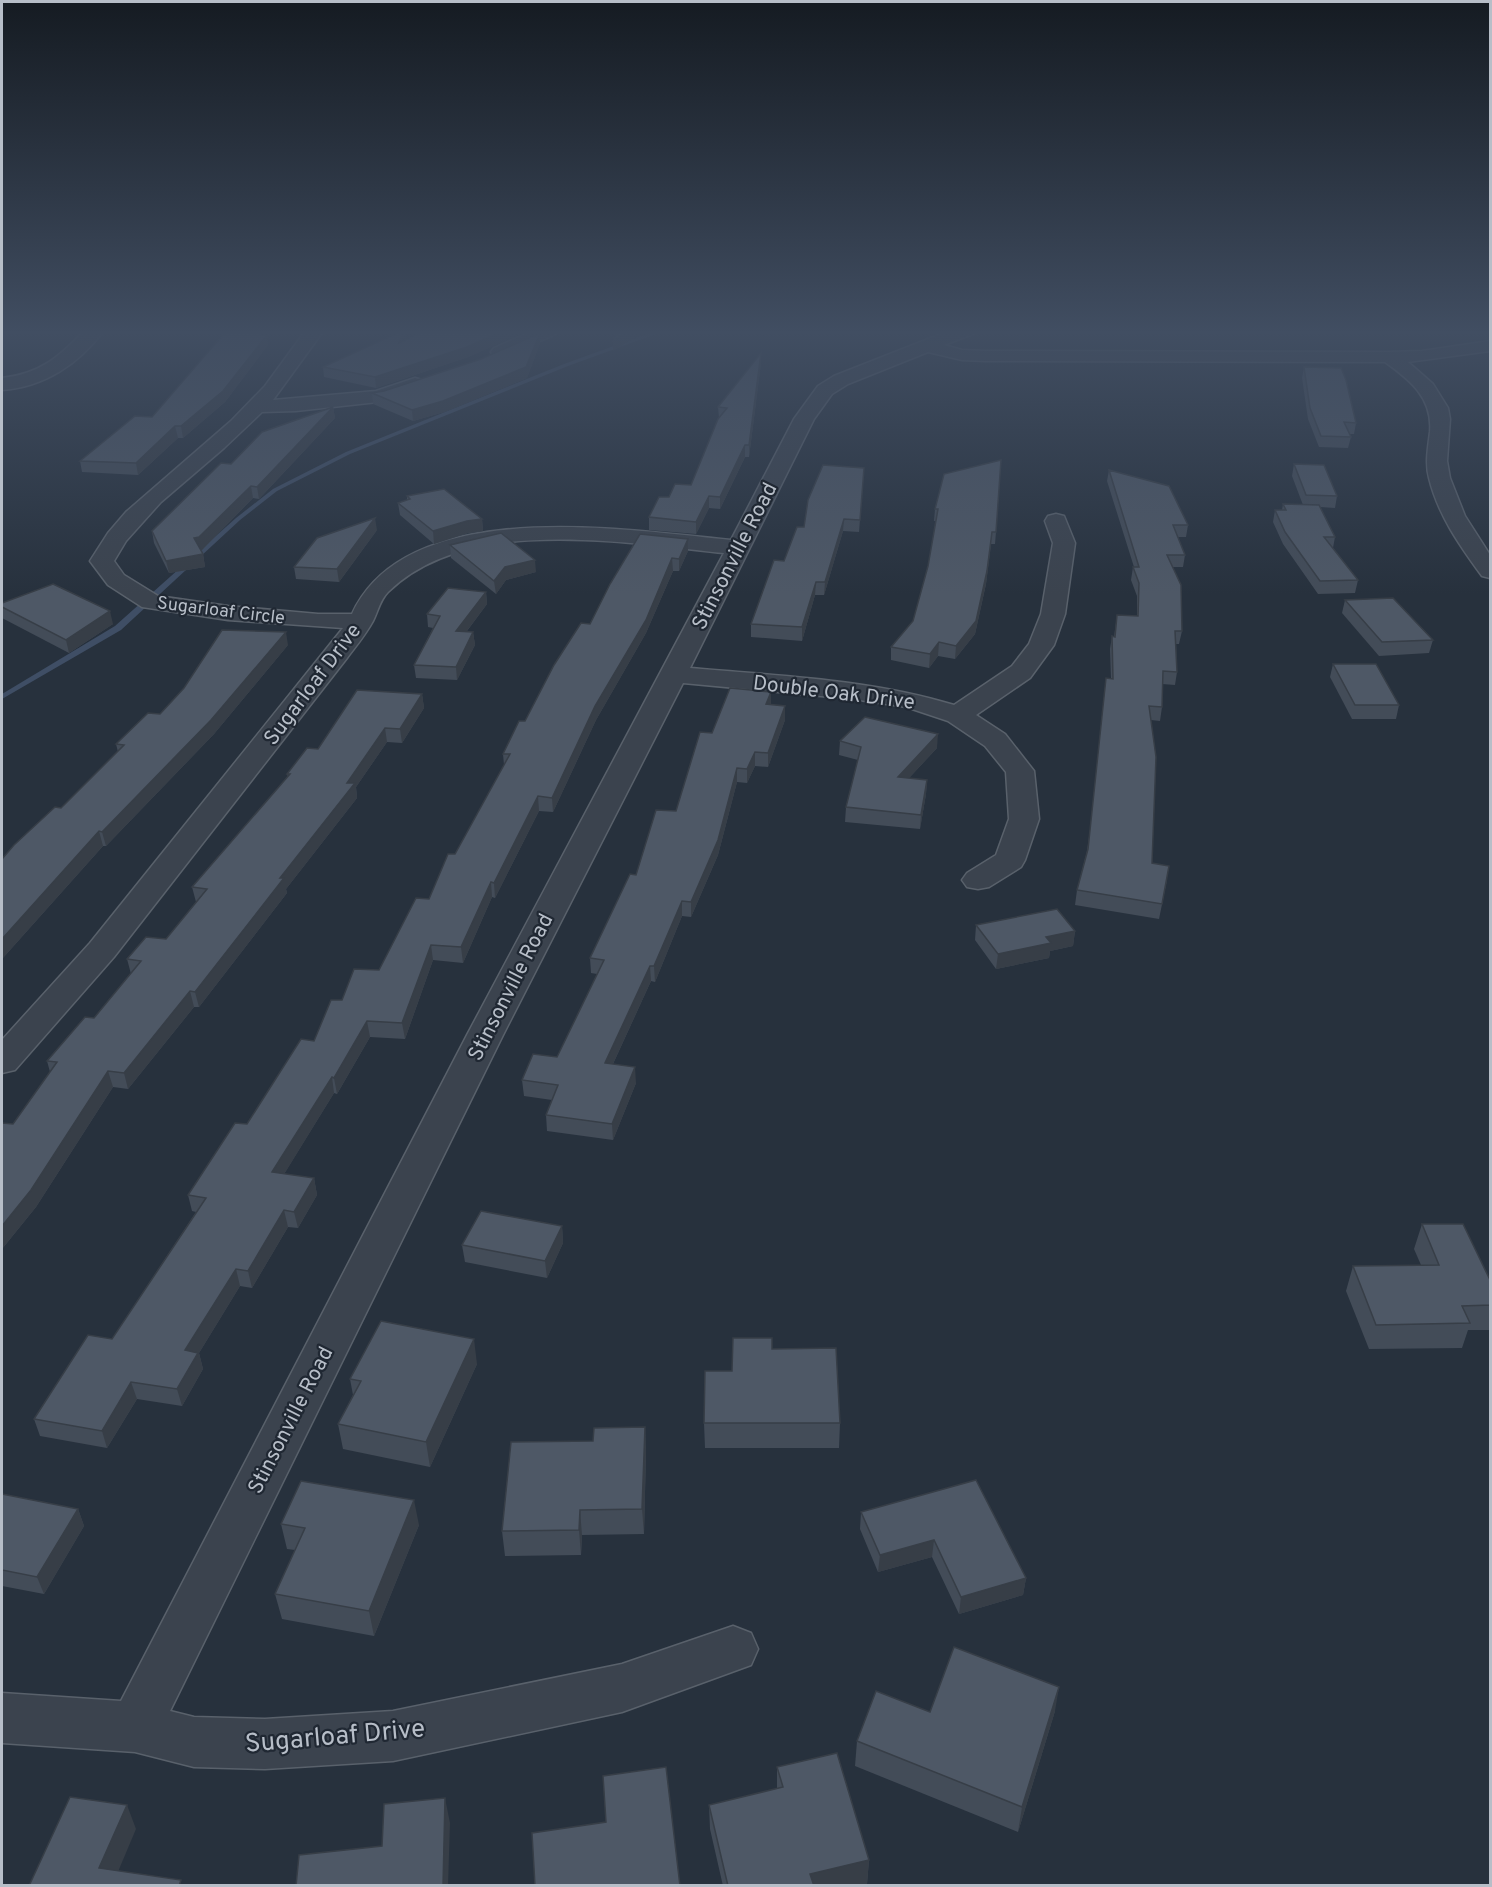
<svg xmlns="http://www.w3.org/2000/svg" width="1492" height="1887" viewBox="0 0 1492 1887" font-family="Overpass,sans-serif">
  <style>
    .lines { fill: none; stroke-linecap: round; stroke-linejoin: round }
    .stream { fill: #3f4e65; fill-rule: evenodd }
    .minor-casing { stroke: #59616b; stroke-width: 3 }
    .minor { fill: #3b434e; fill-rule: evenodd }
    .wall { fill: #434c58 }
    .shaded-wall { fill: #373e47 }
    .building { fill: #4e5866; stroke: #373e47; stroke-width: 1.5 }
    .labels { text-anchor: middle; stroke-width: 4.5; stroke-linejoin: round; paint-order: stroke }
    .far-street-label { font-size: 18px; fill: #b7bec8; stroke: #202833 }
    .street-label { font-size: 21px; fill: #b7bec8; stroke: #202833 }
    .near-street-label { font-size: 26px; fill: #b7bec8; stroke: #202833 }
  </style>
  <rect width="100%" height="100%" fill="#27313d"/>
  <g class="lines">
    <!-- stream -->
    <polygon class="stream" points="658,330 667,330 568,366 350,454 277,491 240,520 121,630 2,699 2,694 115,626 236,518 273,489 346,452 564,364"/>
    <defs>
      <g id="minor">
        <path d="M85,330h19c-25,34 -60,57 -102,60v-12c38,-4 57,-21 83,-48z"/>
        <path d="M306,330h18l-51,70 103,-9 39,-13 7,2 2,4 -2,4 -44,14 -82,9 -34,1 -38,36 -63,54 -35,39 -12,20 10,14 34,21 70,10 90,8h34c55,-120 274,-84 379,-74l63,-121 24,-33 16,-10 117,-46h25l-3,4 -29,11 18,5 23,1 404,1 33,-1 68,-10v10l-82,11 25,22 15,24 2,11 -3,42 3,17 15,38 25,39v23l-8,-2c-22,-30 -44,-61 -53,-98 -4,-15 -1,-30 1,-46 3,-34 -20,-52 -45,-70l-400,-1 -23,-1 -34,-8 -80,32 -16,10 -18,25 -124,249c89,8 179,11 264,37l58,-39 17,-22 12,-30 12,-71 -8,-22 3,-5 8,-2 8,2 11,27 -10,71 -11,31 -24,33 -54,37 29,19 29,37 5,48 -14,41 -4,7 -32,20 -11,2 -11,-2 -5,-7 5,-7 29,-18 13,-36 -3,-47 -21,-26 -37,-25 -42,-14 -53,-8 -170,-16 -180,352 -333,676 24,6 71,2 128,-8 229,-47 111,-38 18,7 7,16 -7,16 -129,47 -229,49 -128,8 -71,-2 -59,-15 -133,-9v-50l119,8 346,-666 257,-482c-99,-10 -257,-39 -336,39 -8,8 -10,19 -15,29 -7,13 -17,25 -26,37l-233,299 -99,113 -13,3v-33l88,-97 253,-315 -115,-8 -86,-13 -34,-22 -18,-24 18,-28 18,-21 105,-91 34,-35z"/>
        <polygon points="535,330 559,330 556,334 506,356 494,356 491,352 494,348"/>
      </g>
    </defs>
    <!-- minor casing -->
    <use href="#minor" class="minor-casing"/>
    <!-- minor -->
    <use href="#minor" class="minor"/>
  </g>
  <!-- wall -->
  <g class="wall">
    <polygon points="222,330 272,330 267,338 268,345 225,402 183,438 178,438 138,475 82,472 80,461 152,417 226,332 222,332"/>
    <polygon points="354,330 410,330 409,332 405,332 406,340 425,330 529,330 468,357 376,388 324,377 323,367 400,332 354,332"/>
    <polygon points="540,343 527,378 444,412 413,421 373,404 372,393 384,391"/>
    <polygon points="761,353 761,363 749,457 745,457 720,509 709,508 696,534 649,530 649,517 669,497 691,485 719,418 718,407"/>
    <polygon points="1304,367 1356,423 1354,434 1349,434 1351,437 1348,448 1319,447 1308,419 1302,378"/>
    <polygon points="333,407 335,418 259,499 253,498 202,550 200,550 203,554 205,567 169,573 154,543 152,531 231,464"/>
    <polygon points="1294,464 1337,496 1335,508 1320,507 1335,537 1333,548 1358,580 1355,593 1318,594 1283,544 1273,522 1275,510 1282,510 1283,504 1303,505 1292,476"/>
    <polygon points="864,468 859,532 843,531 824,595 815,595 802,641 751,637 751,624 784,561 804,527"/>
    <polygon points="1109,470 1188,525 1186,537 1178,537 1185,555 1183,567 1173,567 1182,631 1179,644 1176,644 1177,672 1175,685 1162,684 1162,707 1160,721 1151,720 1152,863 1167,880 1159,919 1075,905 1077,890 1087,851 1111,679 1110,649 1112,636 1114,637 1117,615 1137,616 1137,596 1131,580 1133,567 1134,567 1107,481"/>
    <polygon points="944,474 996,532 995,544 991,544 986,584 975,634 955,659 938,656 929,668 891,660 891,647 913,621 928,566 936,521 934,521 935,509"/>
    <polygon points="407,496 482,519 483,531 468,533 434,544 400,515 398,503 407,500"/>
    <polygon points="377,530 339,582 296,579 294,567"/>
    <polygon points="450,545 536,572 506,580 496,594 451,558"/>
    <polygon points="688,551 679,571 673,571 646,633 596,720 553,812 539,811 495,898 492,897 463,963 433,960 405,1039 370,1037 337,1094 334,1093 284,1174 314,1178 317,1195 298,1228 288,1227 252,1288 240,1286 199,1353 203,1369 182,1406 137,1399 107,1448 40,1436 34,1419 112,1339 196,1212 192,1211 188,1195 247,1124 314,1041 342,1000 379,970 429,899 455,854 504,765 503,754 590,624 610,584"/>
    <polygon points="486,592 487,604 467,631 473,632 475,645 457,680 416,678 414,665 433,628 428,627 427,614"/>
    <polygon points="1345,600 1433,640 1429,653 1379,656 1342,613"/>
    <polygon points="2,603 113,624 69,653 2,618"/>
    <polygon points="288,645 214,734 106,846 103,846 2,959 2,859 61,808 118,752 116,744"/>
    <polygon points="1333,664 1399,705 1396,719 1352,719 1330,677"/>
    <polygon points="771,692 771,705 785,706 785,720 768,767 755,766 747,783 737,782 718,855 691,917 682,916 655,982 651,981 613,1064 636,1083 613,1140 547,1131 546,1115 552,1100 524,1096 522,1080 557,1057 597,974 591,973 590,958 636,875 676,811 712,733"/>
    <polygon points="422,694 424,708 402,743 387,742 356,787 357,798 286,889 287,893 199,1007 194,1007 128,1089 113,1087 36,1207 2,1249 2,1123 13,1124 50,1072 47,1061 94,1018 131,974 127,959 166,939 196,902 192,887 288,777 287,774"/>
    <polygon points="840,741 937,748 909,778 927,780 926,794 920,829 845,822 846,807 858,760 839,755"/>
    <polygon points="976,925 1075,931 1073,946 1050,951 1049,958 996,969 975,940"/>
    <polygon points="1422,1224 1491,1282 1491,1330 1468,1330 1462,1348 1369,1349 1346,1291 1353,1266 1421,1265 1414,1249"/>
    <polygon points="562,1226 563,1243 547,1278 465,1262 462,1245"/>
    <polygon points="772,1349 840,1423 839,1448 705,1448 704,1423 732,1371"/>
    <polygon points="477,1364 430,1467 343,1449 338,1424 353,1395 350,1379"/>
    <polygon points="645,1427 646,1452 644,1534 582,1535 581,1555 505,1556 502,1531 593,1441"/>
    <polygon points="976,1480 1026,1578 1023,1595 959,1614 932,1557 878,1572 860,1529 861,1512"/>
    <polygon points="2,1494 78,1509 84,1526 44,1594 2,1586"/>
    <polygon points="281,1524 419,1525 374,1636 282,1619 275,1594 295,1550 287,1549"/>
    <polygon points="1055,1711 1018,1832 855,1766 857,1741 930,1712"/>
    <polygon points="777,1767 869,1860 867,1884 861,1886 723,1886 710,1829 709,1805 777,1789"/>
  </g>
  <!-- shaded-wall -->
  <g class="shaded-wall">
    <polygon points="264,330 272,330 267,338 268,345 225,402 183,438 181,426"/>
    <polygon points="404,330 406,340 399,343"/>
    <polygon points="505,330 529,330 468,357 376,388 375,377"/>
    <polygon points="630,330 647,330 613,351 613,341"/>
    <polygon points="540,333 540,343 527,378 444,412 413,421 412,410"/>
    <polygon points="761,353 761,363 749,457 749,445"/>
    <polygon points="333,407 335,418 259,499 257,487"/>
    <polygon points="175,426 178,438 138,475 136,463"/>
    <polygon points="745,445 745,457 720,509 720,497"/>
    <polygon points="251,486 253,498 202,550 196,550 194,538"/>
    <polygon points="709,496 709,508 696,534 696,522"/>
    <polygon points="375,518 377,530 339,582 337,569"/>
    <polygon points="482,519 483,531 468,533 434,544 433,531 467,521"/>
    <polygon points="844,519 843,531 824,595 825,582"/>
    <polygon points="992,532 986,584 975,634 955,659 956,646"/>
    <polygon points="688,539 688,551 679,571 679,559"/>
    <polygon points="203,554 205,567 169,573 166,561"/>
    <polygon points="672,558 673,571 646,633 596,720 553,812 552,798 595,706"/>
    <polygon points="535,560 536,572 506,580 496,594 494,581 505,567"/>
    <polygon points="816,582 815,595 802,641 802,627"/>
    <polygon points="486,592 487,604 457,644 456,631"/>
    <polygon points="110,611 113,624 69,653 66,640"/>
    <polygon points="286,632 288,645 214,734 106,846 102,832"/>
    <polygon points="473,632 475,645 457,680 456,667"/>
    <polygon points="939,642 938,656 929,668 930,654"/>
    <polygon points="771,692 771,706 766,704"/>
    <polygon points="422,694 424,708 402,743 400,729"/>
    <polygon points="785,706 785,720 768,767 768,753"/>
    <polygon points="385,728 387,742 356,787 357,798 286,889 287,893 199,1007 195,992 280,878"/>
    <polygon points="938,734 937,748 897,791 898,777"/>
    <polygon points="755,752 755,766 747,783 747,769"/>
    <polygon points="737,768 737,782 718,855 691,917 691,902"/>
    <polygon points="927,780 926,794 920,829 921,815"/>
    <polygon points="538,796 539,811 495,898 494,883"/>
    <polygon points="99,831 103,846 2,959 2,939"/>
    <polygon points="491,882 492,897 463,963 461,947"/>
    <polygon points="682,901 682,916 655,982 654,966"/>
    <polygon points="1075,931 1073,946 1050,951 1049,958 996,969 998,954 1046,937"/>
    <polygon points="431,945 433,960 405,1039 402,1023"/>
    <polygon points="650,966 651,981 606,1079 605,1063"/>
    <polygon points="190,991 194,1007 128,1089 124,1073"/>
    <polygon points="367,1021 370,1037 337,1094 334,1078"/>
    <polygon points="635,1067 636,1083 613,1140 612,1124"/>
    <polygon points="108,1071 113,1087 36,1207 2,1249 2,1226"/>
    <polygon points="332,1077 334,1093 275,1189 272,1172"/>
    <polygon points="314,1178 317,1195 298,1228 294,1212"/>
    <polygon points="284,1210 288,1227 252,1288 248,1271"/>
    <polygon points="562,1226 563,1243 547,1278 545,1261"/>
    <polygon points="236,1269 240,1286 199,1353 203,1369 182,1406 177,1389 185,1350"/>
    <polygon points="474,1339 477,1364 430,1467 426,1442"/>
    <polygon points="131,1382 137,1399 107,1448 102,1431"/>
    <polygon points="645,1427 646,1452 644,1534 642,1509"/>
    <polygon points="414,1500 419,1525 374,1636 369,1611"/>
    <polygon points="78,1509 84,1526 44,1594 37,1577"/>
    <polygon points="580,1510 582,1535 581,1555 579,1530"/>
    <polygon points="934,1540 932,1557 878,1572 880,1555"/>
    <polygon points="1026,1578 1023,1595 959,1614 961,1597"/>
    <polygon points="1059,1687 1055,1711 1018,1832 1022,1807"/>
    <polygon points="445,1798 450,1823 448,1886 443,1886"/>
    <polygon points="127,1805 136,1829 112,1886 99,1868"/>
    <polygon points="869,1860 867,1884 861,1886 810,1886 810,1874"/>
  </g>
  <!-- building -->
  <g class="building">
    <polygon points="227,330 264,330 261,335 267,335 223,391 181,426 175,426 136,463 80,461 135,416 152,417"/>
    <polygon points="404,330 399,343 425,330 505,330 467,347 375,377 323,367"/>
    <polygon points="616,330 630,330 613,341"/>
    <polygon points="540,333 526,367 443,401 412,410 372,393 384,391 481,359"/>
    <polygon points="761,353 749,445 745,445 720,497 709,496 696,522 649,517 659,497 669,497 675,484 691,485 718,419 727,408 718,407"/>
    <polygon points="1304,367 1341,368 1346,380 1356,423 1344,422 1351,437 1321,436 1310,408"/>
    <polygon points="333,407 257,487 251,486 199,537 194,538 203,554 166,561 152,531 221,463 231,464 262,432"/>
    <polygon points="1001,460 996,532 992,532 987,571 976,621 956,646 939,642 930,654 891,647 913,621 928,566 938,509 935,509 944,474"/>
    <polygon points="1294,464 1324,465 1337,496 1306,495"/>
    <polygon points="823,465 864,468 860,520 844,519 825,582 816,582 802,627 751,624 774,560 784,561 797,527 804,527 808,500"/>
    <polygon points="1109,470 1169,486 1188,525 1173,525 1185,555 1167,555 1181,585 1182,631 1175,631 1177,672 1163,671 1162,707 1149,706 1156,757 1152,863 1169,866 1162,904 1077,890 1088,849 1106,678 1113,679 1112,636 1115,637 1117,615 1138,616 1139,583 1133,567 1139,567"/>
    <polygon points="444,489 482,519 467,521 433,531 398,503 410,499 407,496"/>
    <polygon points="1283,504 1319,505 1335,537 1324,537 1358,580 1320,581 1285,532 1275,510 1286,510"/>
    <polygon points="375,518 337,569 294,567 317,538"/>
    <polygon points="501,533 535,560 505,567 494,581 450,545"/>
    <polygon points="640,534 688,539 679,559 672,558 646,620 595,706 552,798 538,796 494,883 491,882 461,947 431,945 402,1023 367,1021 334,1078 332,1077 272,1172 314,1178 294,1212 284,1210 248,1271 236,1269 185,1350 198,1353 177,1389 131,1382 102,1431 34,1419 88,1335 112,1339 206,1198 188,1195 235,1123 247,1124 301,1039 314,1041 331,1000 342,1000 354,969 379,970 416,898 429,899 448,854 455,854 510,754 503,754 519,721 525,721 554,665 581,623 590,624 610,584"/>
    <polygon points="53,584 110,611 66,640 2,607 2,603"/>
    <polygon points="448,588 486,592 456,631 473,632 456,667 414,665 440,616 427,614"/>
    <polygon points="1393,598 1433,640 1382,642 1345,600"/>
    <polygon points="222,630 286,632 211,720 102,832 99,831 2,939 2,859 14,845 55,807 61,808 124,745 116,744 148,713 160,714 184,688"/>
    <polygon points="1333,664 1376,664 1399,705 1355,705"/>
    <polygon points="730,688 771,692 766,704 785,706 768,753 755,752 747,769 737,768 718,840 691,902 682,901 654,966 650,966 605,1063 635,1067 612,1124 546,1115 558,1085 522,1080 533,1054 557,1057 604,960 590,958 630,874 636,875 656,810 676,811 700,732 712,733"/>
    <polygon points="357,690 422,694 400,729 385,728 347,783 355,783 280,878 284,878 195,992 190,991 124,1073 108,1071 31,1190 2,1226 2,1123 13,1124 57,1062 47,1061 85,1017 94,1018 141,961 127,959 146,937 166,939 207,889 192,887 290,774 287,774 307,748 318,749"/>
    <polygon points="865,717 938,734 898,777 927,780 921,815 846,807 861,747 840,741"/>
    <polygon points="1057,909 1075,931 1046,937 1051,943 998,954 976,925"/>
    <polygon points="481,1211 562,1226 545,1261 462,1245"/>
    <polygon points="1422,1224 1463,1224 1491,1282 1491,1305 1462,1306 1470,1323 1376,1325 1353,1266 1439,1265"/>
    <polygon points="381,1321 474,1339 426,1442 338,1424 361,1381 350,1379"/>
    <polygon points="733,1338 772,1338 772,1349 836,1348 840,1423 704,1423 705,1371 732,1371"/>
    <polygon points="645,1427 642,1509 580,1510 579,1530 502,1531 511,1442 593,1441 594,1428"/>
    <polygon points="976,1480 1026,1578 961,1597 934,1540 880,1555 861,1512"/>
    <polygon points="301,1481 414,1500 369,1611 275,1594 305,1528 281,1524"/>
    <polygon points="2,1494 78,1509 37,1577 2,1570"/>
    <polygon points="954,1647 1059,1687 1022,1807 857,1741 876,1691 930,1712"/>
    <polygon points="837,1753 869,1860 810,1874 814,1886 728,1886 709,1805 783,1787 777,1767"/>
    <polygon points="666,1767 680,1886 535,1886 532,1833 606,1822 603,1776"/>
    <polygon points="70,1797 127,1805 99,1868 181,1880 179,1886 29,1886"/>
    <polygon points="445,1798 443,1886 296,1886 299,1855 382,1846 384,1804"/>
  </g>
  <!-- sky -->
  <linearGradient id="sky" x2="0" y2="1"><stop stop-color="#151b22"/><stop offset="0.56" stop-color="#414e62"/><stop offset="1" stop-color="#414e62" stop-opacity="0"/></linearGradient>
  <rect width="1492" height="594" fill="url(#sky)"/>
  <g class="labels">
    <!-- far-street labels -->
    <g class="far-street-label">
      <text transform="translate(221 610) rotate(7)" y="6">Sugarloaf Circle</text>
    </g>
    <!-- street labels -->
    <g class="street-label">
      <text transform="translate(734 556) rotate(-63)" y="7">Stinsonville Road</text>
      <text transform="translate(312 684) rotate(-53)" y="7">Sugarloaf Drive</text>
      <text transform="translate(834 692) rotate(7)" y="7">Double Oak Drive</text>
      <text transform="translate(510 987) rotate(-63)" y="7">Stinsonville Road</text>
      <text transform="translate(290 1420) rotate(-63)" y="7">Stinsonville Road</text>
    </g>
    <!-- near-street labels -->
    <g class="near-street-label">
      <text transform="translate(335 1735) rotate(-5)" y="9">Sugarloaf Drive</text>
    </g>
  </g>
  <!-- border -->
  <rect width="1492" height="1887" fill="none" stroke="#b7bec8" stroke-width="6"/>
</svg>
